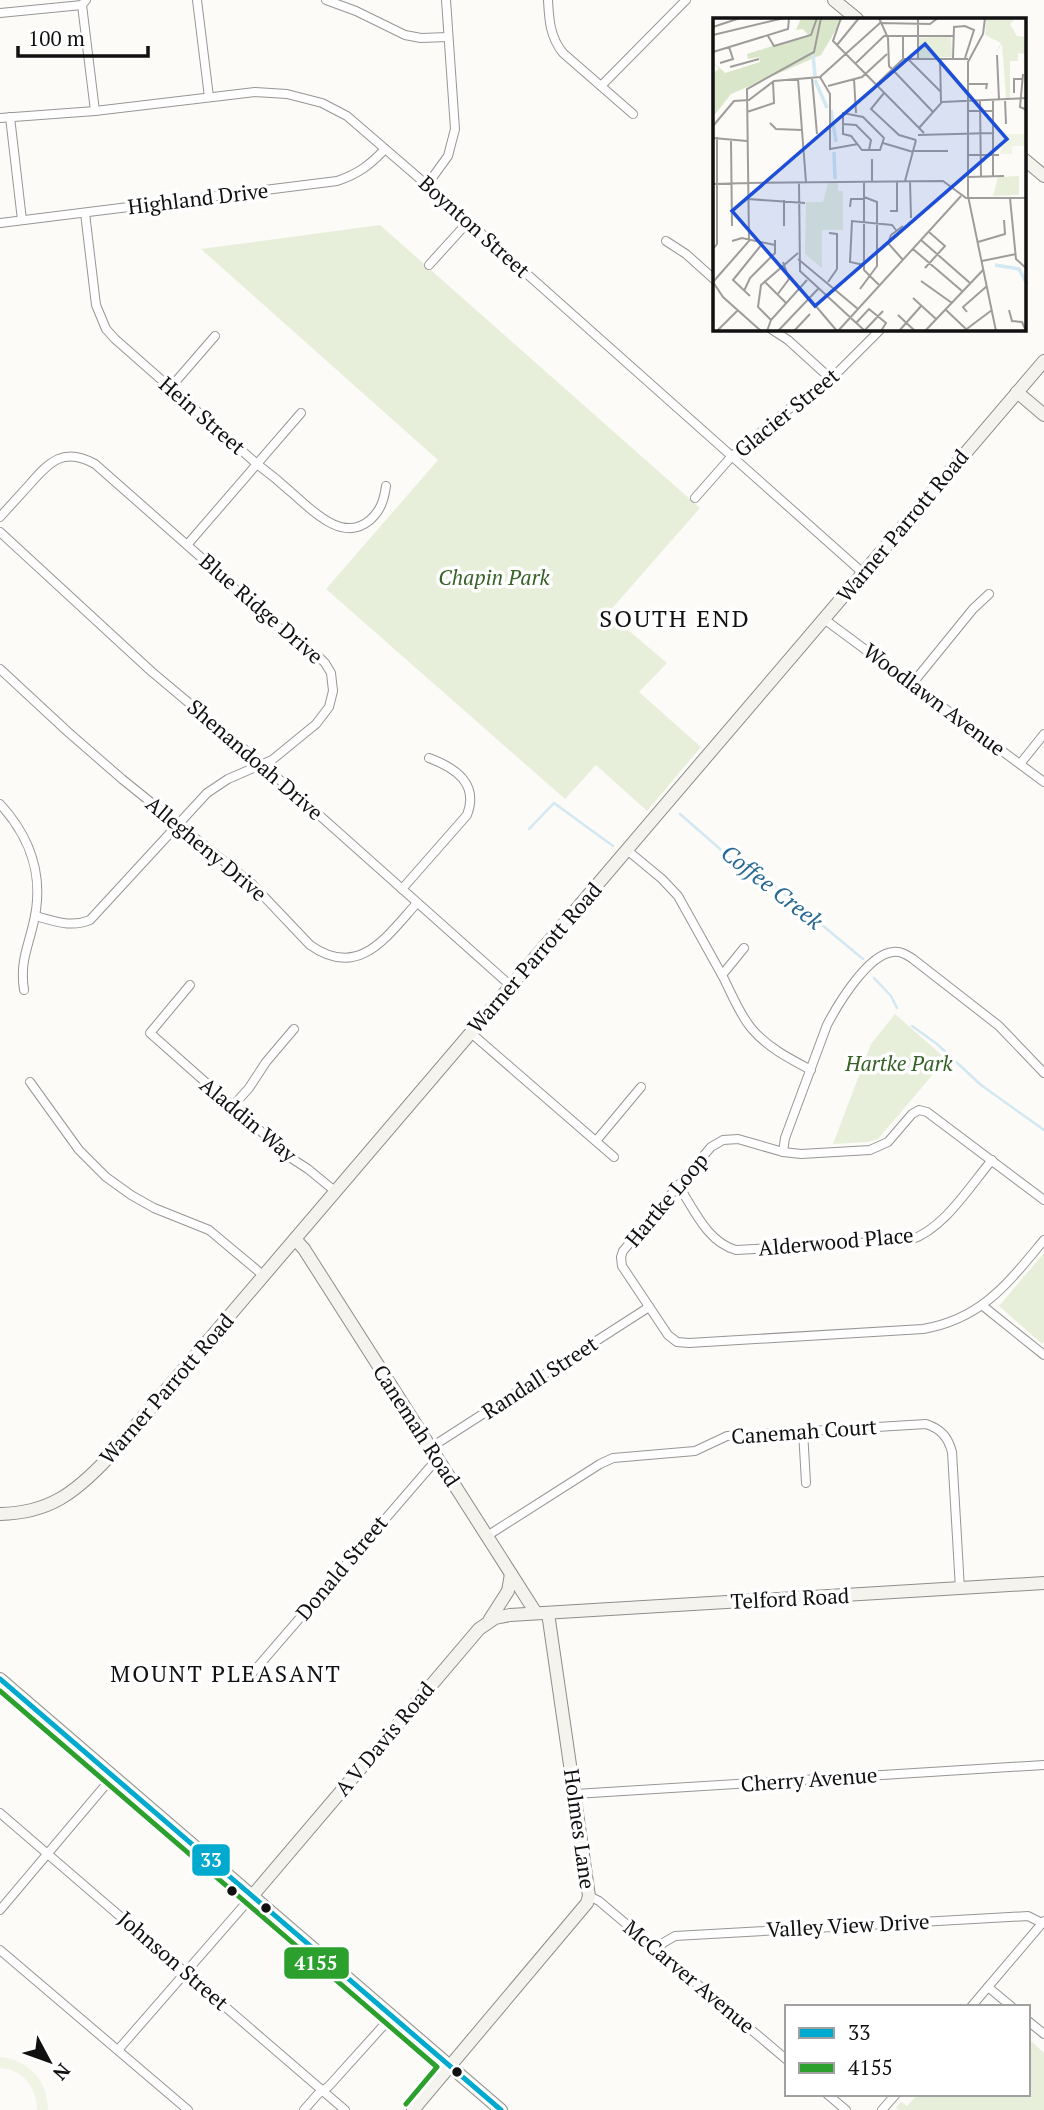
<svg xmlns="http://www.w3.org/2000/svg" width="1044" height="2110" viewBox="0 0 1044 2110" font-family="'PT Serif',serif">
  <style>
    .green { fill: #e7efda }
    .pitch { fill: #f0f4e4 }
    .lines { fill: none; stroke-linecap: round; stroke-linejoin: round }
    .stream { stroke: #d2e8f2; stroke-width: 2.5 }
    .street-casing { stroke: #979695; stroke-width: 10 }
    .secondary-casing { stroke: #8d8d8c; stroke-width: 14 }
    .street { stroke: #fffefe; stroke-width: 8 }
    .secondary { stroke: #f4f3ed; stroke-width: 12 }
    .bus-1-casing { stroke: #fff; stroke-width: 10 }
    .bus-2-casing { stroke: #fff; stroke-width: 10 }
    .bus-1 { stroke: #00a9ce; stroke-width: 5 }
    .bus-2 { stroke: #2ca02c; stroke-width: 5 }
    .bus-dot { fill: #111; stroke: #fff; stroke-width: 2.5 }
    .labels { text-anchor: middle; stroke-width: 7; stroke-linejoin: round; paint-order: stroke }
    .street-label { font-size: 21px; fill: #111; stroke: #fff }
    .park-label { font-size: 21px; font-style: italic; fill: #376228; stroke: #fff }
    .water-label { font-size: 23px; font-style: italic; fill: #286a95; stroke: #fff }
    .neighbourhood-label { font-size: 23px; letter-spacing: 2px; fill: #111; stroke: #fff }
    .quarter-label { font-size: 24px; letter-spacing: 2px; fill: #111; stroke: #fff }
    .inset-river { fill: none; stroke: #d2e8f2; stroke-width: 3.5 }
    .inset-road { fill: none; stroke: #9e9d9c; stroke-width: 2 }
    .view { fill: #1d4ed8; fill-opacity: 0.15; stroke: #1d4ed8; stroke-width: 3.5 }
    .inset-edge { fill: none; stroke: #111; stroke-width: 3.5 }
    .line-badge { stroke: #fff; stroke-width: 2.5 }
    .badge-label { font-size: 19px; text-anchor: middle; font-weight: bold; fill: #fff }
  </style>
  <rect width="100%" height="100%" fill="#fcfbf8"/>
  <!-- green -->
  <g class="green">
    <polygon points="380,225 700,508 608,613 667,663 639,692 701,747 647,811 596,765 565,799 326,589 438,460 201,249"/>
    <polygon points="895,1014 946,1059 878,1139 868,1142 833,1144 871,1044"/>
    <polygon points="1044,1253 1044,1341 1042,1344 999,1306"/>
    <polygon points="1028,2028 1031,2030 1029,2039 1044,2053 1044,2110 899,2110 896,2108 901,2102 907,2106 918,2094 1028,2094"/>
  </g>
  <!-- pitch -->
  <path class="pitch" d="M0,2057c29,3 48,24 48,53h-11c0,-22 -14,-41 -37,-42z"/>
  <g class="lines">
    <!-- stream -->
    <g class="stream">
      <polyline points="680,814 735,862 760,875 781,891 863,959"/>
      <polyline points="529,829 554,803 613,846"/>
      <polyline points="874,978 891,996 897,1008"/>
      <polyline points="912,1026 937,1044 981,1085 1044,1130"/>
    </g>
    <defs>
      <g id="street">
        <polyline points="86,0 82,5 95,111"/>
        <polyline points="197,0 209,97"/>
        <polyline points="326,0 356,11 405,35 421,38 448,37"/>
        <path d="M548,0c1,20 2,37 15,53l70,61"/>
        <polyline points="0,13 82,5"/>
        <polyline points="601,86 686,0"/>
        <polyline points="10,117 22,220"/>
        <polyline points="0,118 95,111 255,92 287,94 322,103 347,116 427,185 863,573"/>
        <polyline points="427,185 448,156 455,129 446,0"/>
        <path d="M85,213l11,92 10,24 9,10 142,125c12,9 23,18 34,28 20,17 51,52 79,28 11,-10 14,-20 16,-34"/>
        <path d="M0,223l337,-42c21,-7 33,-16 48,-32"/>
        <polyline points="666,241 686,254 715,280"/>
        <polyline points="429,265 468,222"/>
        <polyline points="771,329 788,340 831,379"/>
        <polyline points="170,388 215,336"/>
        <polyline points="695,498 732,456 789,409 818,392 881,329"/>
        <path d="M0,517c10,-11 20,-22 30,-33 20,-23 34,-37 65,-20l126,111 39,39 57,41 8,8 6,10 2,18 -4,16 -13,17 -44,36 -44,19 -21,14 -117,127c-19,8 -35,1 -55,-4"/>
        <polyline points="0,532 152,672 263,765 511,986"/>
        <polyline points="187,545 301,413"/>
        <polyline points="824,619 1044,782"/>
        <path d="M0,669l68,63 54,47 130,105 58,61c49,35 77,-9 107,-42"/>
        <polyline points="912,684 973,609 989,594"/>
        <polyline points="1020,764 1044,734"/>
        <path d="M0,804c32,35 45,74 33,121 -6,25 -13,38 -9,65"/>
        <polyline points="627,850 662,879 678,896 722,975"/>
        <path d="M402,889l65,-74c12,-31 -11,-47 -38,-57"/>
        <path d="M744,948l-22,27c9,17 17,39 30,54 15,18 38,30 59,41"/>
        <polyline points="190,985 150,1033 291,1158 308,1169 336,1192"/>
        <polyline points="471,1033 614,1157"/>
        <polyline points="30,1082 79,1150 106,1177 131,1195 154,1208 209,1230 264,1276"/>
        <polyline points="232,1107 249,1088 266,1062 294,1029"/>
        <polyline points="596,1141 641,1087"/>
        <path d="M783,1152l2,-14 42,-113c11,-21 41,-71 66,-73 8,-1 14,3 20,7l86,67 45,47"/>
        <path d="M678,1185c16,24 29,57 58,65l174,-10c34,-11 59,-53 82,-80"/>
        <path d="M1044,1200l-117,-88 -8,-2 -7,4 -24,28 -18,8 -69,4 -18,-2 -45,-13 -15,1 -12,7 -88,104 -2,6 1,9 46,69 9,7 12,1 234,-14c59,-10 85,-46 121,-89"/>
        <polyline points="983,1306 1044,1355"/>
        <polyline points="803,1431 806,1483"/>
        <polyline points="430,1448 649,1307"/>
        <path d="M487,1536l113,-72 13,-6 82,-7 32,-15 199,-12c15,5 22,13 26,28l8,137"/>
        <polyline points="248,1678 437,1459"/>
        <polyline points="575,1794 1044,1765"/>
        <polyline points="0,1813 345,2110"/>
        <polyline points="589,1896 599,1901 787,2060"/>
        <polyline points="0,1910 114,1775"/>
        <polyline points="0,1950 188,2110"/>
        <polyline points="657,1950 663,1943 675,1936 1028,1916 1042,1923"/>
        <polyline points="988,1987 1012,2007"/>
        <polyline points="971,2007 1044,1921"/>
        <polyline points="1028,2021 1044,2034"/>
        <polyline points="118,2050 253,1895"/>
        <polyline points="827,2094 846,2110"/>
        <polyline points="304,2110 318,2094 329,2086 392,2016"/>
        <polyline points="882,2110 896,2094"/>
      </g>
      <g id="secondary">
        <polyline points="834,0 857,19"/>
        <polyline points="1025,160 1044,176"/>
        <polyline points="1017,392 1044,415"/>
        <polyline points="295,1239 304,1249 536,1613"/>
        <path d="M0,1514c49,-1 75,-21 108,-56l936,-1097"/>
        <polyline points="490,1619 508,1591 511,1574"/>
        <polyline points="0,1679 501,2110"/>
        <polyline points="253,1895 479,1629 495,1618 510,1615 1044,1583"/>
        <polyline points="413,2110 587,1903 589,1896 548,1613"/>
      </g>
    </defs>
    <!-- street casing -->
    <use href="#street" class="street-casing"/>
    <!-- secondary casing -->
    <use href="#secondary" class="secondary-casing"/>
    <!-- street -->
    <use href="#street" class="street"/>
    <!-- secondary -->
    <use href="#secondary" class="secondary"/>
    <defs>
      <polyline id="bus-1" points="0,1679 501,2110"/>
      <polyline id="bus-2" points="0,1691 437,2067 406,2104"/>
    </defs>
    <!-- bus-1 casing -->
    <use href="#bus-1" class="bus-1-casing"/>
    <!-- bus-2 casing -->
    <use href="#bus-2" class="bus-2-casing"/>
    <!-- bus-1 -->
    <use href="#bus-1" class="bus-1"/>
    <!-- bus-2 -->
    <use href="#bus-2" class="bus-2"/>
  </g>
  <!-- markers -->
  <g class="bus-dot">
    <circle cx="232" cy="1891" r="6"/>
    <circle cx="266" cy="1908" r="6"/>
    <circle cx="457" cy="2072" r="6"/>
  </g>
  <g class="labels">
    <!-- street labels -->
    <g class="street-label">
      <text transform="translate(198 199) rotate(-7)" y="7">Highland Drive</text>
      <text transform="translate(474 227) rotate(42)" y="7">Boynton Street</text>
      <text transform="translate(787 413) rotate(-39)" y="7">Glacier Street</text>
      <text transform="translate(202 416) rotate(41)" y="7">Hein Street</text>
      <text transform="translate(903 526) rotate(-50)" y="7">Warner Parrott Road</text>
      <text transform="translate(261 609) rotate(41)" y="7">Blue Ridge Drive</text>
      <text transform="translate(934 700) rotate(37)" y="7">Woodlawn Avenue</text>
      <text transform="translate(255 760) rotate(41)" y="7">Shenandoah Drive</text>
      <text transform="translate(206 849) rotate(40)" y="7">Allegheny Drive</text>
      <text transform="translate(535 958) rotate(-49)" y="7">Warner Parrott Road</text>
      <text transform="translate(248 1120) rotate(40)" y="7">Aladdin Way</text>
      <text transform="translate(667 1200) rotate(-50)" y="7">Hartke Loop</text>
      <text transform="translate(836 1242) rotate(-5)" y="7">Alderwood Place</text>
      <text transform="translate(540 1378) rotate(-33)" y="7">Randall Street</text>
      <text transform="translate(167 1389) rotate(-49)" y="7">Warner Parrott Road</text>
      <text transform="translate(416 1426) rotate(57)" y="7">Canemah Road</text>
      <text transform="translate(804 1432) rotate(-4)" y="7">Canemah Court</text>
      <text transform="translate(342 1568) rotate(-50)" y="7">Donald Street</text>
      <text transform="translate(790 1599) rotate(-3)" y="7">Telford Road</text>
      <text transform="translate(385 1739) rotate(-50)" y="7">A V Davis Road</text>
      <text transform="translate(809 1780) rotate(-4)" y="7">Cherry Avenue</text>
      <text transform="translate(579 1829) rotate(82)" y="7">Holmes Lane</text>
      <text transform="translate(848 1926) rotate(-3)" y="7">Valley View Drive</text>
      <text transform="translate(173 1961) rotate(41)" y="7">Johnson Street</text>
      <text transform="translate(689 1977) rotate(40)" y="7">McCarver Avenue</text>
    </g>
    <!-- park labels -->
    <g class="park-label">
      <text x="494" y="585">Chapin Park</text>
      <text x="899" y="1071">Hartke Park</text>
    </g>
    <!-- water labels -->
    <g class="water-label">
      <text transform="translate(772 887) rotate(38)" y="8">Coffee Creek</text>
    </g>
    <!-- neighbourhood labels -->
    <g class="neighbourhood-label">
      <text x="226" y="1682">MOUNT PLEASANT</text>
    </g>
    <!-- quarter labels -->
    <g class="quarter-label">
      <text x="675" y="627">SOUTH END</text>
    </g>
  </g>
  <!-- overview -->
  <g transform="translate(713 18)">
    <rect width="313" height="313" fill="#fcfbf8"/>
    <path d="M273,0h30l-6,6 7,12 9,1v17l-8,-1v8h-8v37h-4l-4,-54 -8,11 7,-12 -16,-8zM238,18l1,21 -33,1 -1,-20zM306,158v19l-26,1 5,-19zM115,165h10v8h5v39h-21v38l-17,-14 1,-52h17z" fill="#e7efda"/>
    <path d="M88,0h42l-22,37 -90,39 -18,23v-44l6,-4 -6,-7 12,11 35,-11 -1,-5 -11,2 -1,-5 61,-19 -5,-6 -7,1z" fill="#d9e6c9"/>
    <path d="M291,116h22v12h-14v8h-12z" fill="#f0f4e4"/>
    <path class="inset-river" d="M100,37l2,21M102,62l12,28M118,92l5,32M121,134l1,27M282,247l24,4 8,15"/>
    <path class="inset-road" d="M128,0l-8,23 91,92M166,0l9,20 1,28 44,46M205,0v41M272,0l-2,16 -15,28v134l28,135M0,9l27,-9M0,17l71,-17M55,18l6,10 37,-11 6,-17M190,18v23M124,27l22,-27M0,34l75,-23 1,-11M284,37l2,45M240,40l1,-31 11,-1 9,4 -9,28M195,41l33,33M227,41l1,43M7,45l13,-4 -4,-12M142,46l29,-28h69M17,49l29,-8M310,56l-3,33 7,3M107,59l10,17v55l28,-5M99,60l5,56M85,61l8,103M141,61l2,34M255,66h19l-1,5M163,67l27,-26h65M115,68l34,-9 25,-23M171,75l-13,16 28,26 17,5M301,75v-14h9M292,81l1,25M280,82v76M267,83l1,76M255,93h25M34,94l27,-9 -1,-21M130,95l20,4 21,21 -4,12h-18l-11,-14 -8,-2zM57,105l6,6 26,1M129,106l14,1 15,15 -2,10M0,108l21,-25 15,-1 25,-19 46,-4 60,-54 50,1 8,-6M206,110l23,-26 85,-4M205,117l75,-2M0,120l34,3M18,123l1,85M170,125l30,9M200,133h35M255,137h31M159,141v22M255,159l36,-1M192,163l11,-41M197,163l1,37M151,164v88l16,16M35,165l195,-2 23,17h61M86,165l1,88 65,60M0,166l35,-1M297,180l6,61 11,10M35,181l57,4M71,182v26M137,189l1,-8h13M177,193h7v-30M208,222l49,43M19,223l10,-3 33,7M265,224l27,-8 -1,-14M0,231l4,-5v-107M200,231l49,42M85,241l60,50M190,242l-15,-17 3,-8 12,-9M269,243l34,-7M151,247l-14,-3 2,-41 40,4 4,5M212,250l20,-22 -16,-14M51,263l22,22M208,263l31,22M0,264l10,15 38,34M0,264l36,-41 -2,-152 67,-37 7,-34M115,264l9,-13v-35l-8,-1M147,271l17,-23v-64l-13,-5M31,273l6,-13 25,-25v-13M64,277l12,-16 -6,-17M37,278l-17,-16 29,-36M96,280l28,33M200,280l23,21M232,291l21,20M296,292l3,11 10,1 4,9M254,294l-4,-5 24,-21M185,297l17,16M58,302l-13,-13 3,-22 37,-32M143,305l13,-14 17,14 -5,8M152,312l18,-19M4,313l21,-21M54,313l4,-11 36,-40M65,313l40,-42M81,313l16,-17M125,313l123,-135M186,313l23,-26M212,313l58,-61M251,313l28,-21"/>
    <path class="view" d="M212,26l82,95 -192,167 -83,-95z"/>
    <rect width="313" height="313" class="inset-edge"/>
  </g>
  <g class="line-badge">
    <rect x="191" y="1843" width="40" height="34" rx="7" fill="#00a9ce"/>
    <rect x="283" y="1946" width="67" height="34" rx="7" fill="#2ca02c"/>
  </g>
  <g class="badge-label">
    <text x="211" y="1867">33</text>
    <text x="316" y="1970">4155</text>
  </g>
  <!-- legend -->
  <rect x="785" y="2005" width="245" height="91" fill="#ffffff" stroke="#a0a0a0" stroke-width="2"/>
  <rect x="799" y="2028" width="35" height="10" fill="#00a9ce" stroke="#a0a0a0" stroke-width="2"/>
  <text x="848" y="2040" font-size="21" fill="#111111">33</text>
  <rect x="799" y="2063" width="35" height="10" fill="#2ca02c" stroke="#a0a0a0" stroke-width="2"/>
  <text x="848" y="2075" font-size="21" fill="#111111">4155</text>
  <!-- north arrow -->
  <g transform="translate(49 2061) rotate(131)" stroke="#ffffff" stroke-width="5" paint-order="stroke">
  <path d="M0-5L12 26L0 18L-12 26Z" fill="#111111"/>
  <text y="-10" font-size="19" font-weight="bold" text-anchor="middle" fill="#111111">N</text>
  </g>
  <!-- scale -->
  <path d="M18 46v10h130v-10" fill="none" stroke="#111111" stroke-width="3.5"/>
  <text x="28" y="46" font-size="21" fill="#111111" stroke="#ffffff" stroke-width="5" paint-order="stroke">100 m</text>
</svg>
